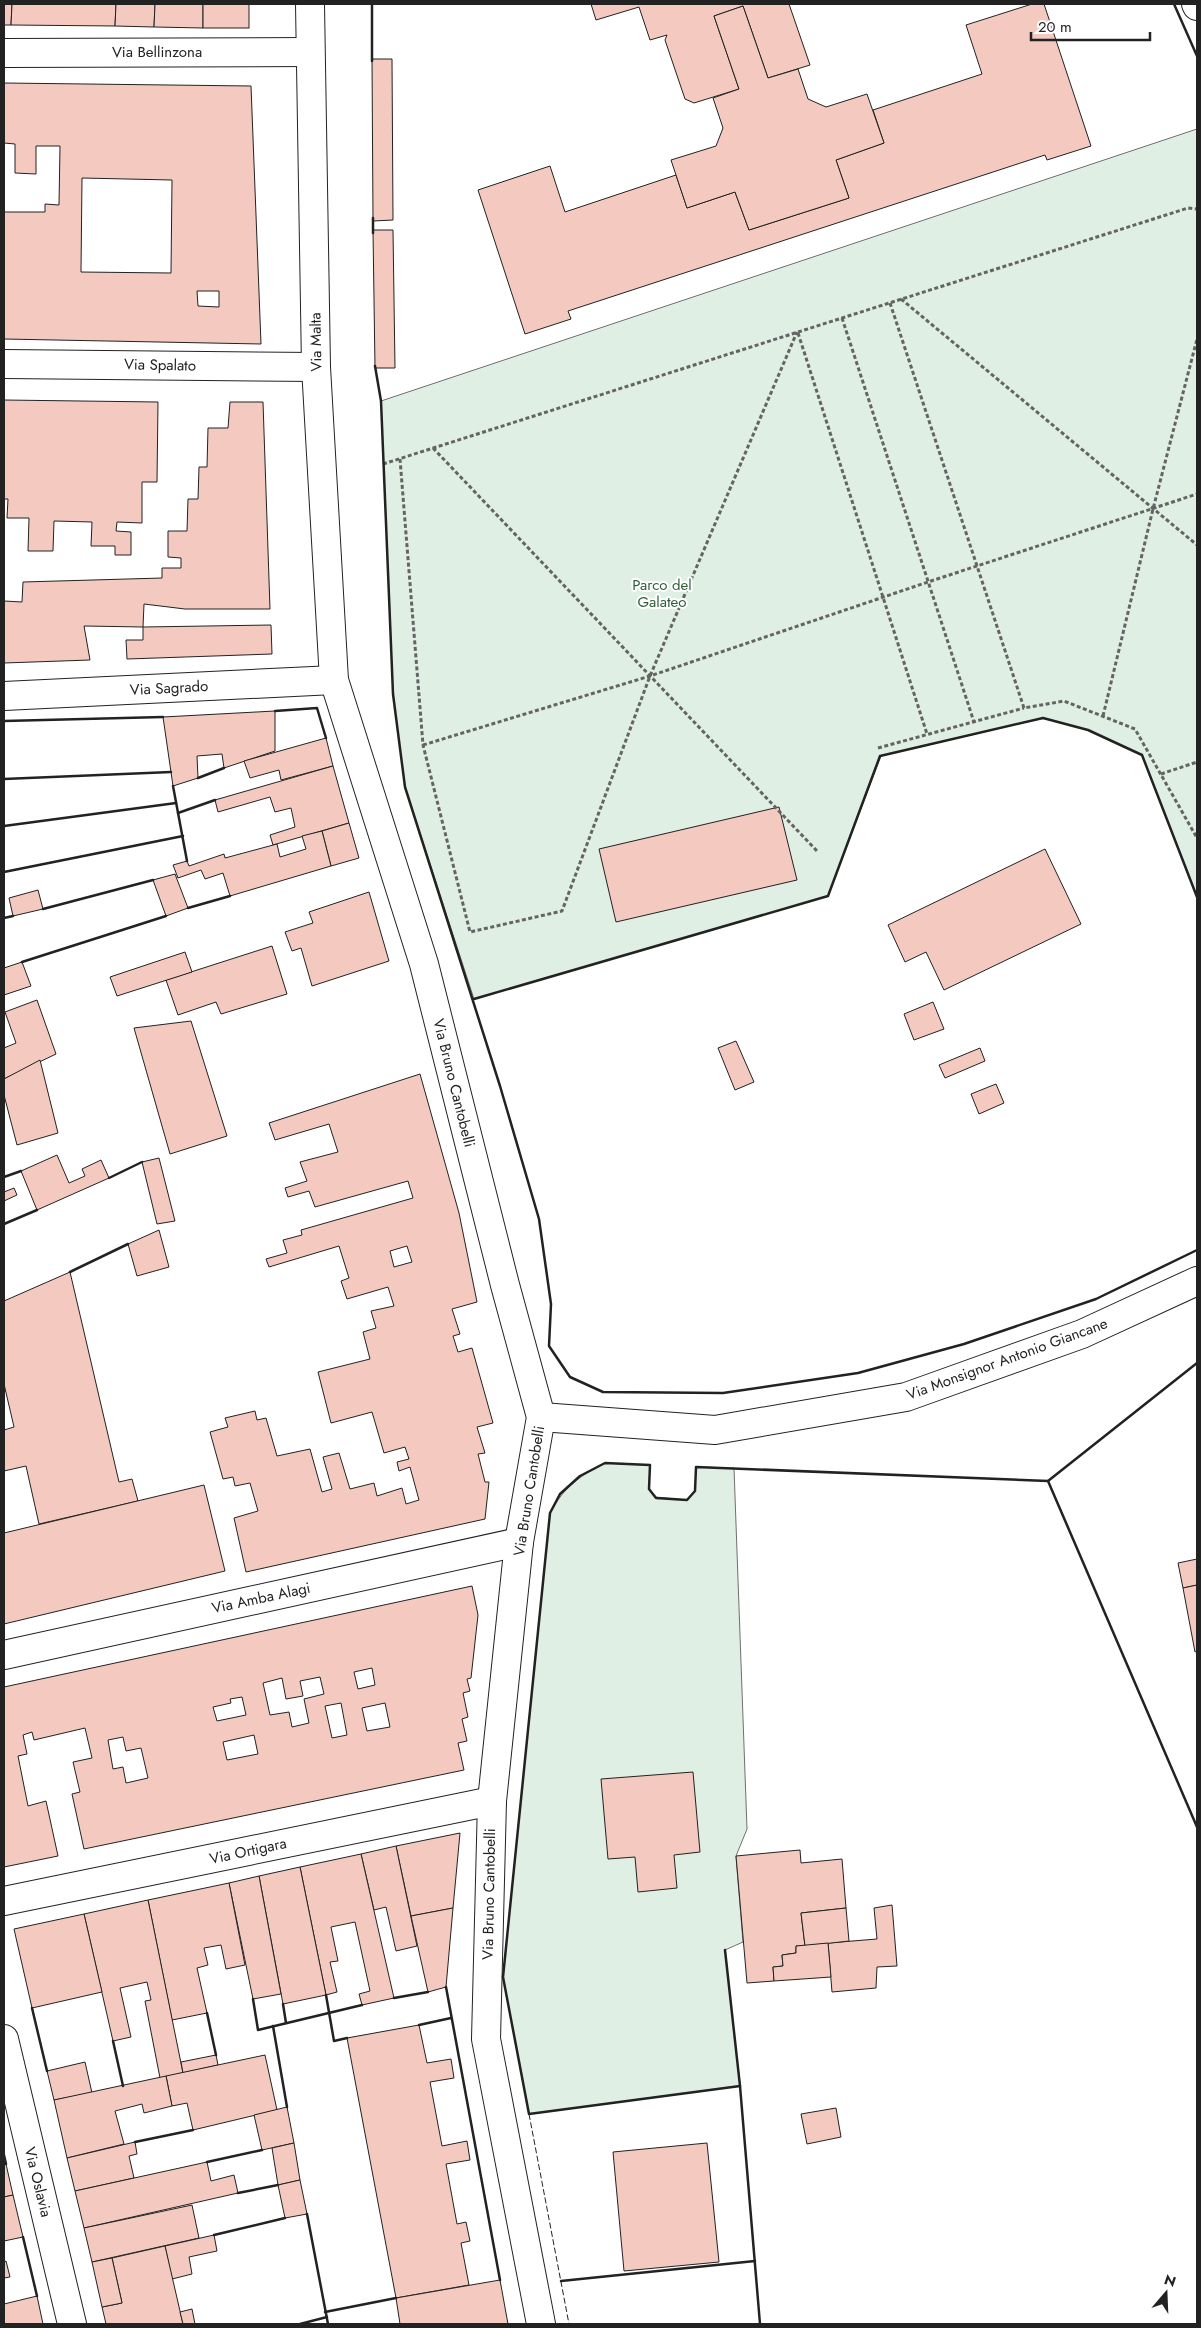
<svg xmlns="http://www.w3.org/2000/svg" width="1201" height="2328" viewBox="0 0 1201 2328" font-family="Jost,sans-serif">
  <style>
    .green { fill: #e0efe3; stroke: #6f6f6f }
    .building { fill: #f3c9c0; stroke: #222; fill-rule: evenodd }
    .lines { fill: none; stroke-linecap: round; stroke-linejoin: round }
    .minor-casing { stroke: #222; stroke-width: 30 }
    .tertiary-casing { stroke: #222; stroke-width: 30 }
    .path { stroke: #646464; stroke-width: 3; stroke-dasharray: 4 2.5; stroke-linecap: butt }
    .minor { stroke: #fff; stroke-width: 28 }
    .tertiary { stroke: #fff; stroke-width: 28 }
    .fence { stroke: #222; stroke-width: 1; stroke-dasharray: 6 2.5; stroke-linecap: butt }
    .wall { stroke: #222; stroke-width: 2.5 }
    .labels { text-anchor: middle; stroke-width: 4; stroke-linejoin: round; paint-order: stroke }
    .street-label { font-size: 15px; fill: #222; stroke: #fff }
    .park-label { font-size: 15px; fill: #2f5e38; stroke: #fff }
  </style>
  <rect width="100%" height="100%" fill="#fff"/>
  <!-- green -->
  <g class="green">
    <polygon points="1197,129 1197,897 1142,755 1088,730 1043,718 881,756 828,896 474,999 405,787 393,694 381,401"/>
    <path d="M605,1463l45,2 -1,24 7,8 30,3 9,-9 1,-24 38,1 13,361 -11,27 7,86 -18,8 15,136 -211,28 -26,-137 47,-464c15,-27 28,-36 55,-50z"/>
  </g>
  <!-- building -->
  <g class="building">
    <polygon points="4,4 12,4 11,25 4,25"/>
    <polygon points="12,4 116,4 115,26 11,25"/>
    <polygon points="116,4 155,4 154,27 115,26"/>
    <polygon points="155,4 203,4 203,28 154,27"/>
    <rect x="203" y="4" width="46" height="24"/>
    <polygon points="591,4 789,4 810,65 768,78 743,6 714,16 739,89 694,103 685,99 665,40 667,35 650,40 639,7 596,20"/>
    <polygon points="1032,4 1044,4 1091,146 1047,160 1045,155 568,311 571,319 525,334 478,190 550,166 565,212 676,175 687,208 735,192 749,230 849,198 836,160 884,143 873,110 982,74 966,25"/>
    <polygon points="743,6 768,78 798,69 808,99 826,107 867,94 884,143 836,160 849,198 749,230 735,192 687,208 671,160 716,146 723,128 713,98 739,89 714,16"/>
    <polygon points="372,59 392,59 393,220 373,221"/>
    <path d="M4,83l247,3 10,258 -257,-5v-127h41v-8l14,1 1,-59h-24v28l-21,-1v-29l-11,-1zM82,178l90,2 -1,93 -90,-1zM197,291h22v16l-21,-1z"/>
    <polygon points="373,230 393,230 395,368 375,368"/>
    <polygon points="4,400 158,402 157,482 142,482 142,523 117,522 116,531 131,532 131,555 115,555 115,546 91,546 92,522 54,521 53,551 28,551 29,518 7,518 8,499 4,499"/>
    <polygon points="230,402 263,402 270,609 185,609 144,604 143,627 84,626 90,660 4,663 4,601 22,602 23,582 162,578 162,568 181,568 181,558 168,557 168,531 187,531 188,499 198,499 199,467 207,467 208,428 228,428"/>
    <polygon points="271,625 272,654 127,659 126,640 143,640 143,627"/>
    <polygon points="275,711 275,751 224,768 222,754 197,756 198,778 173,786 163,717"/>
    <polygon points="326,738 333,766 281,780 279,770 250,778 244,761"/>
    <polygon points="333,766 349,823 273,845 270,835 295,827 291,808 275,812 270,797 218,812 215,800"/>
    <polygon points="779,807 797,880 616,922 599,849"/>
    <polygon points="349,823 359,858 331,866 322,831"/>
    <polygon points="322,831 331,866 230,896 223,873 205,879 201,870 178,878 173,865 187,861 189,866 224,854 225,858 277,844 280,857 306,849 302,836"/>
    <polygon points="1045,849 1081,924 944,990 926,952 905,962 888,925"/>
    <polygon points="175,874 188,908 166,916 153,880"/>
    <polygon points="38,890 43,909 13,916 9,898"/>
    <polygon points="369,892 389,961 312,986 301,948 292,951 285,932 313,923 309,912"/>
    <polygon points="272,946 287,994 221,1014 216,1002 178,1015 166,980"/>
    <polygon points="185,952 192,972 117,996 110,977"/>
    <polygon points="22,962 31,986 4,995 4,968"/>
    <polygon points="37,1000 56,1054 4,1079 4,1048 16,1043 5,1012"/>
    <polygon points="933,1002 944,1029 914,1040 904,1014"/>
    <polygon points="191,1021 227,1136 170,1154 134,1028"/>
    <polygon points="736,1041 754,1082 735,1090 718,1048"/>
    <polygon points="980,1048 985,1061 945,1078 939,1065"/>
    <polygon points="40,1060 58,1133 17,1145 4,1095 4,1079"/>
    <path d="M420,1074l39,139 18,89 -25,7 8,25 -7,2 5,16 14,-4 21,75 -16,4 8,26 -7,1 7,28h4l-4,37 -239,53 -12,-54 24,-7 -8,-28 -15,3 -2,-9 -10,2 -13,-47 18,-5 -3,-9 30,-7 2,9 9,-2 11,38 33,-7 12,43 10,-3 -9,-32 16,-4 11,36 24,-6 3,13 25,-8 4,16 13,-4 -9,-33 -11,4 -2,-9 12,-3 -4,-12 -21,6 -12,-41 -41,11 -13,-51 52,-13 -7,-27 13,-4 -5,-17 23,-5 -6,-19 -41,12 -6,-18 8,-3 -10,-32 -70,21 -3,-8 21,-6 -4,-13 19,-5 -1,-5 112,-32 -5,-17 -93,26 -6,-16 -21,6 -3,-9 22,-7 -7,-19 38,-10 -9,-28 -54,16 -6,-17zM407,1246l5,16 -18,5 -4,-16z"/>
    <polygon points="996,1084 1004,1103 979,1114 971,1094"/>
    <polygon points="57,1155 69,1183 85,1176 82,1169 101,1160 109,1178 37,1210 21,1171"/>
    <polygon points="159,1158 175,1221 157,1224 142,1162"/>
    <polygon points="14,1188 17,1195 4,1201 4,1192"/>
    <polygon points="159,1230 169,1267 137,1276 128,1244"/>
    <polygon points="70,1272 119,1482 132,1479 138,1501 39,1524 26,1466 4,1471 4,1430 14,1427 4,1384 4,1301"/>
    <polygon points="204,1485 225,1571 4,1624 4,1533"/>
    <polygon points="1197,1559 1197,1585 1183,1588 1178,1563"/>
    <polygon points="1197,1585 1197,1651 1195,1652 1183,1588"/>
    <path d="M472,1586l6,29 -7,63 -4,1 3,12 -7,2 5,24 -6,2 5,22 -9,2 6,27 -380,79 -12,-55 8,-2 -7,-30 19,-4 -7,-30 -51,12 -2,-8 -9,3 4,19 -9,2 10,50 18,-5 12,55 -54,11v-180zM372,1668l3,17 -17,4 -4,-17zM320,1677l4,17 -20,5 5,24 -17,4 -3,-15 -19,3 -7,-32 19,-5 4,21 17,-3 -3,-15zM242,1697l4,18 -29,6 -4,-14 18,-4 -1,-4zM341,1703l6,32 -15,3 -7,-32zM385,1703l5,24 -23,4 -5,-23zM254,1735l4,19 -31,6 -4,-18zM123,1737l3,14 15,-3 7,30 -22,5 -3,-16 -10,2 -5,-29z"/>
    <polygon points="693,1772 700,1852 674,1855 677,1888 638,1892 635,1857 608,1859 601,1779"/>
    <polygon points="460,1833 453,1908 411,1916 396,1846"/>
    <polygon points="396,1846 417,1946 396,1951 386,1907 374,1910 361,1854"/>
    <polygon points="800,1850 801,1863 842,1859 846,1908 801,1913 805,1946 796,1946 796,1953 782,1955 783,1966 773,1967 774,1981 747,1983 736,1856"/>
    <polygon points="361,1854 394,1998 362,2005 359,1994 370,1991 355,1922 331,1927 338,1961 330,1962 337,1992 326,1995 300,1867"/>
    <polygon points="300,1867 326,1995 283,2004 259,1876"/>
    <polygon points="259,1876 281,1994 253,1999 229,1883"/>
    <polygon points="229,1883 245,1965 226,1969 221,1945 204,1948 208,1965 197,1968 207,2013 172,2020 148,1900"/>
    <polygon points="148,1900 183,2073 160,2078 145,2001 151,2000 147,1982 120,1988 131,2037 113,2041 84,1914"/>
    <polygon points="892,1905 897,1966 877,1967 876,1988 832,1992 828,1943 877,1939 874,1908"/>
    <polygon points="453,1908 446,1987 428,1992 411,1916"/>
    <polygon points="846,1908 849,1941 805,1946 801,1913"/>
    <polygon points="84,1914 102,1992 32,2008 14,1929"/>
    <polygon points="828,1943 831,1977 774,1981 773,1967 783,1966 782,1955 796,1953 796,1946"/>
    <polygon points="419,2025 427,2063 451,2059 454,2078 430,2082 442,2146 467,2141 470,2160 446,2164 457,2224 466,2222 470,2241 461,2243 469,2285 396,2298 347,2038"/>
    <polygon points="216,2055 218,2065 183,2073 181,2062"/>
    <polygon points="265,2055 277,2110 193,2130 187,2103 172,2106 166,2076"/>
    <polygon points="85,2062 92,2093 54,2100 47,2071"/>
    <polygon points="166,2076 172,2106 144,2113 142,2104 115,2111 124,2144 67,2158 54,2100"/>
    <polygon points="287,2107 294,2143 262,2150 254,2115"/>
    <polygon points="836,2108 841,2137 807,2144 801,2114"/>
    <polygon points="135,2142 137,2154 129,2156 134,2178 75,2191 67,2158"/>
    <polygon points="294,2143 300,2180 278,2185 272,2148"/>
    <polygon points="707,2143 719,2262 624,2271 613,2152"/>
    <polygon points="207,2162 211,2181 234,2175 238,2193 84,2228 75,2191"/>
    <polygon points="6,2164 13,2195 4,2197 4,2165"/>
    <polygon points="300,2180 307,2214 285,2218 278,2185"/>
    <polygon points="13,2195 23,2237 4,2241 4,2197"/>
    <polygon points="192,2205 199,2238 92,2262 84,2228"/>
    <polygon points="214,2235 217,2251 189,2257 192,2274 172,2279 165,2246"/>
    <polygon points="165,2246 183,2324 106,2324 102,2307 122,2303 112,2258"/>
    <polygon points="112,2258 122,2303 102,2307 92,2262"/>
    <polygon points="6,2261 10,2277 4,2278 4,2262"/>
    <polygon points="500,2280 508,2324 400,2324 396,2298"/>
    <polygon points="37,2296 43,2324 4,2324 4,2304"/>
    <polygon points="192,2309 195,2324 183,2324 180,2312"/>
  </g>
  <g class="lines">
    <defs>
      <g id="minor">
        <polyline points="310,4 316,367 334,680 424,964 505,1285 541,1417 519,1542 492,1801 486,2039 541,2324"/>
        <polyline points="4,53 310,52"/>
        <polyline points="4,364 316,367"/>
        <polyline points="4,696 334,680"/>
        <polyline points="541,1417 715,1430 906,1397 1082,1334 1197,1281"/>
        <polyline points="4,1655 519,1542"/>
        <polyline points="4,1901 492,1801"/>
        <polyline points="4,2039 72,2324"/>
      </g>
      <polyline id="tertiary" points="1196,4 1197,6"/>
    </defs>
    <!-- minor casing -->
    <use href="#minor" class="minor-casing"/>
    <!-- tertiary casing -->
    <use href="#tertiary" class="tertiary-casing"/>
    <!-- path -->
    <g class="path">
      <polyline points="901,299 1197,545"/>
      <polyline points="890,303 1024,708 1064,701 1135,729 1197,838"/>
      <polyline points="842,318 974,722"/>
      <polyline points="798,333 927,734"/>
      <polyline points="433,448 817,851"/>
      <polyline points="400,459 423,745 470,932 562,911 650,676 797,332"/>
      <polyline points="383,464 1188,208 1197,209"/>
      <polyline points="1103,716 1153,509 1197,339"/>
      <polyline points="423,745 650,676 928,582 1197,494"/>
      <polyline points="878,748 1024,708"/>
      <polyline points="1161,774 1197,762"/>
    </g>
    <!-- minor -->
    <use href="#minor" class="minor"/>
    <!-- tertiary -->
    <use href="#tertiary" class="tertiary"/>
    <!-- fence -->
    <polyline class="fence" points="529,2114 569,2324"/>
    <!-- wall -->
    <g class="wall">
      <polyline points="1174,4 1197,56"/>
      <polyline points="372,61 372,4"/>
      <polyline points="373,218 373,233"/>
      <polyline points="375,366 381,401 393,694 405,787 500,1086 539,1219 551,1304 549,1346 570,1377 603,1392 723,1393 858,1373 964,1344 1096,1299 1197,1250"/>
      <polyline points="275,711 317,708 326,738"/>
      <polyline points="4,721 163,717"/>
      <polyline points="198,778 224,768"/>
      <polyline points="4,779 171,772"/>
      <polyline points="173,786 187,861"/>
      <polyline points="178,813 215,800"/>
      <polyline points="4,826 176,803"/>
      <polyline points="4,872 183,836"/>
      <polyline points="188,908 230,896"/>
      <polyline points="43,909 153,880"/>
      <polyline points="4,918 13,916"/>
      <polyline points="22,962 166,916"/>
      <polyline points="474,999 828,896 880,756 1043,718 1088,730 1142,755 1197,897"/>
      <polyline points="4,1177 21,1171"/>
      <polyline points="109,1178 142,1162"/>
      <polyline points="4,1224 37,1210"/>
      <polyline points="70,1272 128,1244"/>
      <polyline points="1048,1481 1197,1827"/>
      <polyline points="725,1950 740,2086 760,2324"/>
      <polyline points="446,1987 500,2280"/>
      <polyline points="326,1995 334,2041 347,2038"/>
      <polyline points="394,1998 428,1992"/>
      <polyline points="253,1999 258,2030 362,2005"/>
      <polyline points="283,2004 286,2023"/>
      <polyline points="32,2008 47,2071"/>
      <polyline points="207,2013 216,2055"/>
      <polyline points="419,2025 451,2018"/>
      <polyline points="273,2026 287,2107"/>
      <polyline points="113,2041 123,2086"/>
      <polyline points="740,2086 529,2114 503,1977 550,1513 560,1494 580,1476 605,1463 650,1465 649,1489 656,1498 687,1500 695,1491 696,1467 1048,1481 1197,1363"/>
      <polyline points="135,2142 193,2130"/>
      <polyline points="4,2155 6,2164"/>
      <polyline points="207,2162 262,2150"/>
      <polyline points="238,2193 278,2185"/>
      <polyline points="307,2214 328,2324"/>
      <polyline points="214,2235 285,2218"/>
      <polyline points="23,2237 37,2296"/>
      <polyline points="561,2281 755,2261"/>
      <polyline points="325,2312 396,2298"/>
      <polyline points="300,2324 327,2317"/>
    </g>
  </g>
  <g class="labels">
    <!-- street labels -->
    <g class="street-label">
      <text x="157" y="57">Via Bellinzona</text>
      <text transform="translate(316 342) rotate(-91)" y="5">Via Malta</text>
      <text transform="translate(160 365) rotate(1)" y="5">Via Spalato</text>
      <text transform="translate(169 688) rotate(-3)" y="5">Via Sagrado</text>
      <text transform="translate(454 1083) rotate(76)" y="5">Via Bruno Cantobelli</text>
      <text transform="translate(1007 1359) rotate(-20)" y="5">Via Monsignor Antonio Giancane</text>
      <text transform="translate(529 1491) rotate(-81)" y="5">Via Bruno Cantobelli</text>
      <text transform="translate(261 1598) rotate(-12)" y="5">Via Amba Alagi</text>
      <text transform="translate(248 1851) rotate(-12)" y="5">Via Ortigara</text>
      <text transform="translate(489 1894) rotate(-89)" y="5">Via Bruno Cantobelli</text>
      <text transform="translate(38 2182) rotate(76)" y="5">Via Oslavia</text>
    </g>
    <!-- park labels -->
    <g class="park-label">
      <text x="662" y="590">Parco del<tspan x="662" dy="17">Galateo</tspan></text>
    </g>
  </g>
  <!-- border -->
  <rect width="1201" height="2328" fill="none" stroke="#222222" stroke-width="10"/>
  <!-- north arrow -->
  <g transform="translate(1166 2293) rotate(19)" stroke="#ffffff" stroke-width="4" paint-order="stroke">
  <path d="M0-4L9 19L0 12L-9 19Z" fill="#222222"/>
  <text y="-8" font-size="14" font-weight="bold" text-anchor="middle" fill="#222222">N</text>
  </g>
  <!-- scale -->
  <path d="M1031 32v8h119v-8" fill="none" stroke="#222222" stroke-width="2.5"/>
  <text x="1038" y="32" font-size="15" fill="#222222" stroke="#ffffff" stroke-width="4" paint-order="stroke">20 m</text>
</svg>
